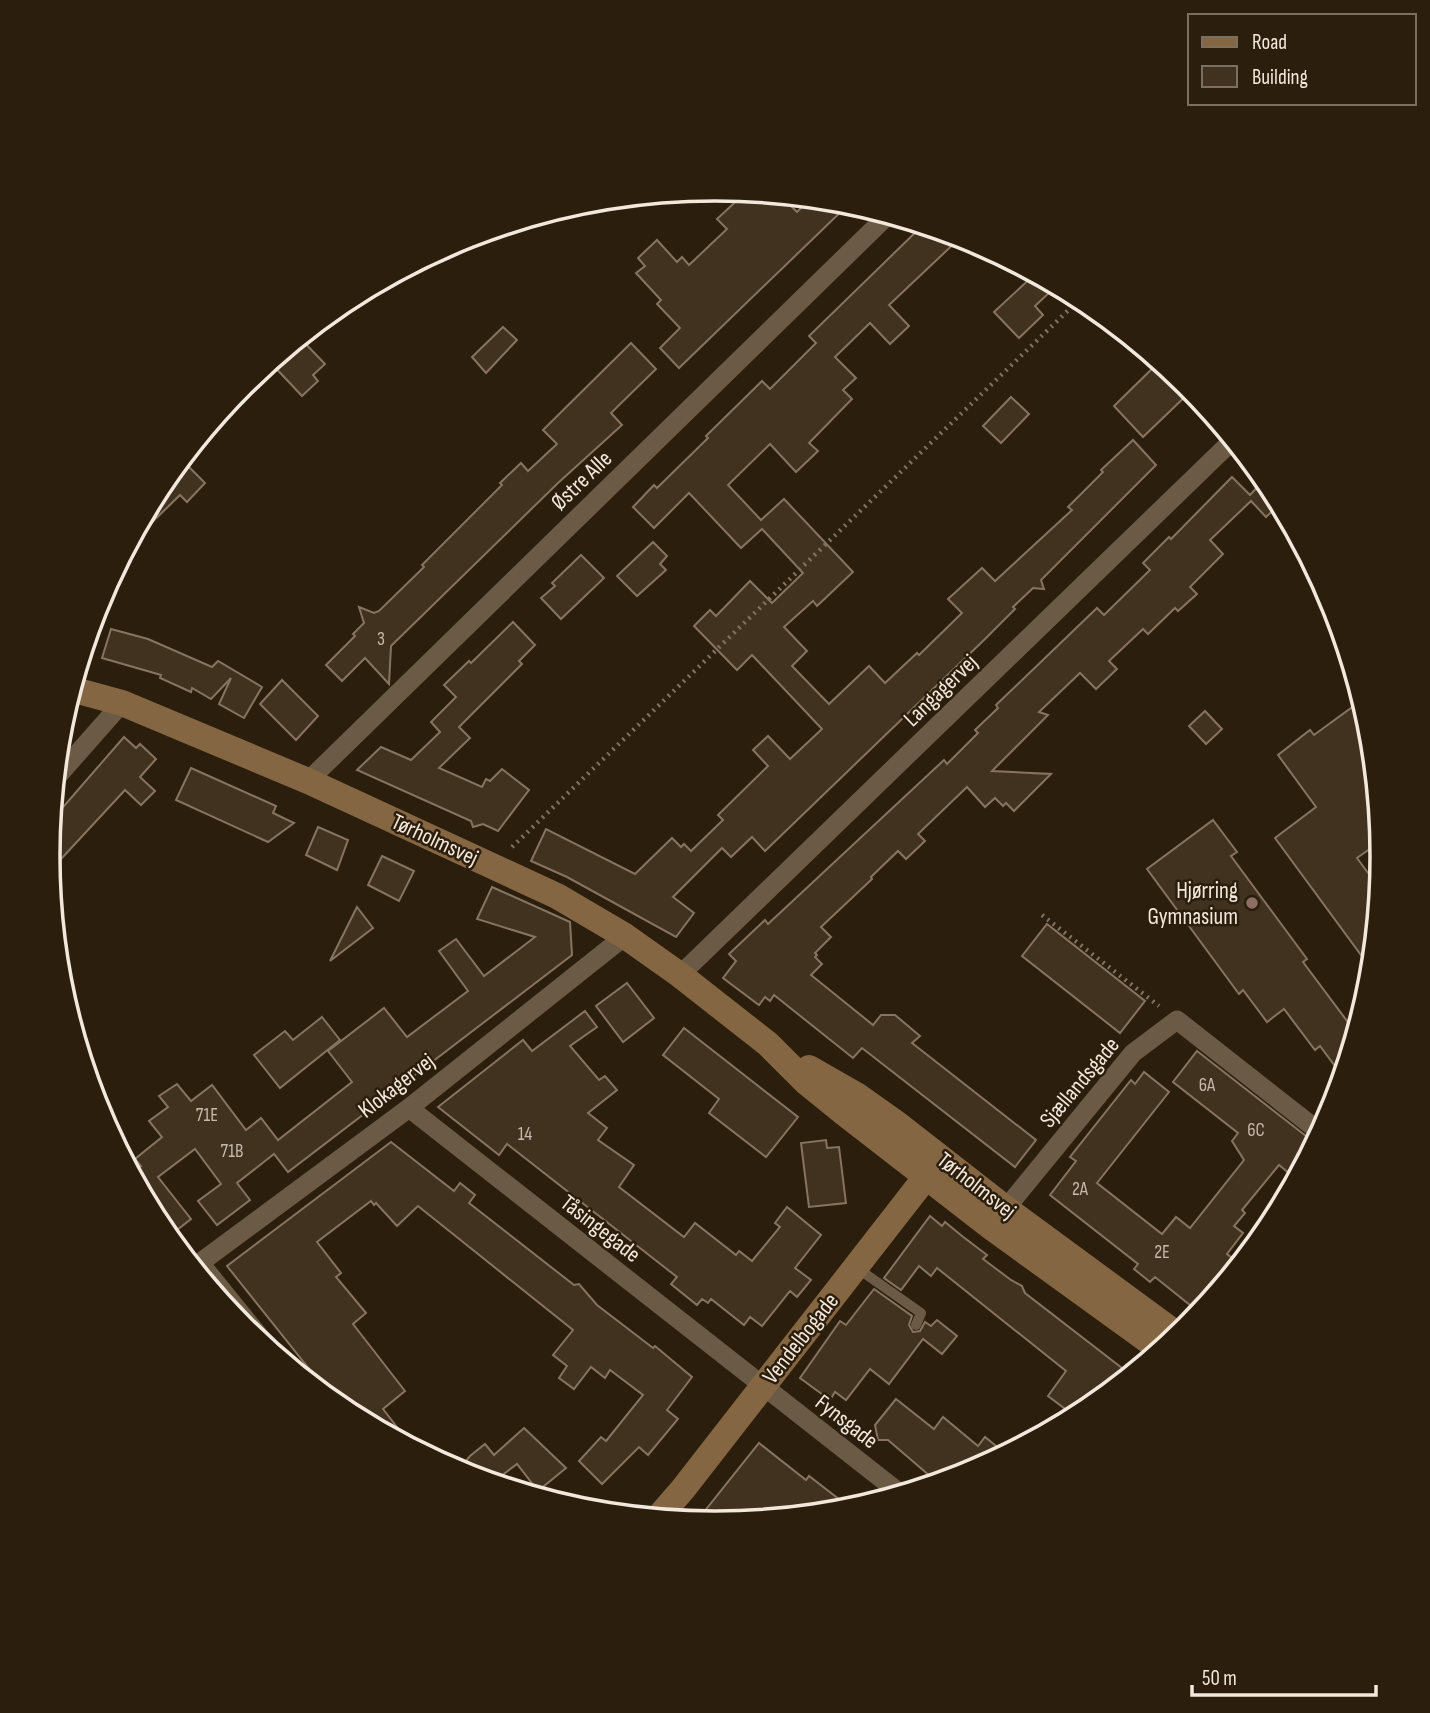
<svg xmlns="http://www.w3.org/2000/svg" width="1430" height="1713" viewBox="0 0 1430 1713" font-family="'Sofia Sans Condensed',sans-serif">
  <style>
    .building { fill: #41311f; stroke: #867460; stroke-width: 2 }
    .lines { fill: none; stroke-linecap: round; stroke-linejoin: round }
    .path { stroke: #807364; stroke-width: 4.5; stroke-dasharray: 2 5; stroke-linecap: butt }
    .lane { stroke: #6b5a46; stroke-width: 10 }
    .street { stroke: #6b5a46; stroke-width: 19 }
    .secondary { stroke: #846642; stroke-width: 26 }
    .education-dot { fill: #8d6e63; stroke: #2c1e0c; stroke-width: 2.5 }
    .labels { text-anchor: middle; stroke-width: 5; stroke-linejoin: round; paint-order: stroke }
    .number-label { font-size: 19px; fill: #c6baad }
    .street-label { font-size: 23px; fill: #f2e8dc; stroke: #2c1e0c }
    .poi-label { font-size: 23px; fill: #f2e8dc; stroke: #2c1e0c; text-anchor: end }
    .rim { fill: none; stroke: #f2e8dc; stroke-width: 3.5 }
  </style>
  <rect width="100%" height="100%" fill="#2c1e0c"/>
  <!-- building -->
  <g class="building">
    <polygon points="746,192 780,195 797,212 811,198 850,203 679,368 660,348 680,328 657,304 661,300 636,273 645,266 638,258 657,240 677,262 682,257 689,265 727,229 717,219"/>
    <polygon points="923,225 961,237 889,305 909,326 890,344 870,323 835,357 856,378 843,390 852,399 809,443 818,451 796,472 770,444 728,485 761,520 784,499 853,572 817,606 813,601 784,627 807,651 792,666 829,704 869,666 885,683 917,653 919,655 962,613 948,599 982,568 995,581 1072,510 1068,507 1103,472 1101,470 1133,440 1156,465 1041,580 1044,589 1033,588 1013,607 1015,609 985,639 765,851 752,837 731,857 722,848 673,897 694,913 676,937 567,877 531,861 546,829 635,874 672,838 681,847 684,844 691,851 723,820 718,815 768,766 753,750 768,736 790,759 822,729 752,655 737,670 694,626 710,610 716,616 750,581 772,603 803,573 762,529 741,548 689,493 654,528 633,507 654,485 657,488 708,438 706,436 762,381 770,389 816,343 809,336"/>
    <polygon points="1035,274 1052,290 1035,306 1043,315 1019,338 994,312"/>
    <polygon points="503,327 517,340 486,373 472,357"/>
    <polygon points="300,338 325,364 313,375 318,381 302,396 270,362"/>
    <polygon points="631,343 656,369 611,413 622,425 558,483 391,646 389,684 365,658 342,681 326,665 355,636 353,634 364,623 359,607 374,613 379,611 424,567 422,565 502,485 500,483 521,463 528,471 557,444 543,430"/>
    <polygon points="1157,364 1169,375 1172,372 1192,390 1143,437 1114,406"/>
    <polygon points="1011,397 1029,414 1001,443 983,426"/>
    <polygon points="181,459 205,483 187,502 180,495 137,537 134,534 160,485"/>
    <polygon points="1232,477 1250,495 1265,479 1280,504 1266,517 1251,501 1210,540 1223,554 1190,587 1197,594 1178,611 1175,608 1148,634 1143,629 1109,661 1117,669 1096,689 1080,673 1039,712 1048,715 992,771 1051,774 1014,811 1006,803 1003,806 995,798 985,807 967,787 918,834 925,841 906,859 898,851 871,877 872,879 821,927 831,937 815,953 817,955 815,957 822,964 811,975 873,1025 881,1015 895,1015 920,1036 912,1043 1036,1140 1015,1167 862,1048 853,1058 774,995 770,1001 765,997 759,1005 723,978 736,961 729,954 765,920 768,924 944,760 947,764 978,733 975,730 998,708 996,705 1097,608 1104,615 1150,570 1143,563 1169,537 1171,539"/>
    <polygon points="653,542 667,556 660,564 666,570 637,596 617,576"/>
    <polygon points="581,555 604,578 561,619 541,598 555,586 552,583"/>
    <polygon points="513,622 535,645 519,661 522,664 459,727 470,738 439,768 482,787 486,779 490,781 502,769 529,790 498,831 483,824 473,827 471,821 357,770 381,747 411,760 440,732 431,722 456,697 444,685 469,661 471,663"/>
    <polygon points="111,629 148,639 212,667 218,661 262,687 244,718 219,704 231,678 211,699 192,688 191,692 160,678 161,675 102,658"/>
    <polygon points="282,680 318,716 296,740 260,704"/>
    <polygon points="1362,700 1370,727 1381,841 1357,858 1380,889 1372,970 1275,838 1316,807 1278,755 1310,730 1314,735"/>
    <polygon points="1205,711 1222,729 1206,744 1189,726"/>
    <polygon points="124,737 136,748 140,744 156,759 140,777 155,791 141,805 125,790 49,872 47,856 51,821"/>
    <polygon points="191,768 276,806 273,813 294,823 268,842 176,800"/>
    <polygon points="1213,820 1237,852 1231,856 1307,959 1303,962 1356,1033 1343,1077 1320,1046 1315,1050 1284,1009 1267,1022 1243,990 1239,994 1147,869"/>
    <polygon points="318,827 348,840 337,870 306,855"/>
    <polygon points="382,856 414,871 399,901 368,885"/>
    <polygon points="492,887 570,922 572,955 288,1172 274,1154 237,1183 250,1200 217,1225 198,1201 221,1184 195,1149 158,1177 191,1219 168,1237 160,1227 131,1174 141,1166 135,1159 162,1137 149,1121 168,1107 159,1096 177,1084 191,1101 212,1085 246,1130 261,1118 278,1140 352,1082 328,1051 384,1008 407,1037 468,991 439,951 456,939 484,976 535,937 477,919"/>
    <polygon points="357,907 373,928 330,961"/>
    <polygon points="1047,924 1145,1001 1120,1033 1022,956"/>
    <polygon points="627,983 654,1018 623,1042 596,1006"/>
    <polygon points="585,1011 597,1027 570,1046 599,1080 605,1076 617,1090 588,1113 607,1128 598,1140 634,1165 619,1187 684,1237 695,1223 736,1255 739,1251 752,1261 780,1227 775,1223 787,1207 821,1235 795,1268 811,1280 797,1297 790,1291 762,1326 750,1317 744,1325 711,1299 708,1303 702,1299 697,1305 671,1284 677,1277 507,1144 499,1155 438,1107 523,1040 532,1051"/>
    <polygon points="322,1017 340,1040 280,1088 254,1055 285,1031 293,1040"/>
    <polygon points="684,1028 798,1117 766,1157 709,1113 719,1099 663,1055"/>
    <polygon points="1197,1051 1315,1143 1296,1179 1279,1165 1242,1210 1245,1213 1234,1226 1243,1233 1227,1254 1240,1264 1200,1313 1155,1277 1150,1282 1134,1269 1138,1264 1050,1195 1076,1161 1070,1157 1131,1080 1135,1084 1144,1072 1169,1092 1097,1183 1162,1234 1176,1217 1190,1228 1244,1160 1232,1141 1238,1133 1173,1082"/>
    <polygon points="826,1140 827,1148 839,1147 846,1203 809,1207 801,1143"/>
    <polygon points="391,1142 454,1191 460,1183 475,1195 469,1203 574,1285 579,1284 597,1305 653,1348 655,1346 692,1377 667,1410 678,1419 648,1455 639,1447 602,1484 579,1461 601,1437 606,1441 643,1395 610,1370 605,1378 591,1367 574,1389 559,1378 567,1366 553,1355 573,1330 418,1206 397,1226 376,1203 374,1205 371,1201 317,1242 341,1273 336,1277 366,1313 353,1324 405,1391 383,1409 414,1449 342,1410 227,1266"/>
    <polygon points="930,1216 942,1226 945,1222 962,1236 987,1255 983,1259 1011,1280 1022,1286 1025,1293 1131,1375 1086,1412 1076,1417 1048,1396 1066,1371 937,1268 931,1276 919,1266 901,1290 884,1278"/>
    <polygon points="874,1289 912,1316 909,1325 913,1332 920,1331 925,1322 931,1326 937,1320 957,1336 942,1354 923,1339 889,1384 870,1369 846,1400 835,1392 830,1400 800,1378 840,1321 846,1325"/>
    <polygon points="896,1399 934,1429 943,1417 978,1446 985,1437 1006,1454 970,1474 938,1483 888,1440 878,1440 875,1425"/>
    <polygon points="524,1428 566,1468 538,1491 517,1464 492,1483 457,1472 470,1456 485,1444 494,1455"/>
    <polygon points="759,1443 806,1480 809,1476 840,1500 830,1513 780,1518 767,1508 757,1520 715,1524 696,1522"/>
  </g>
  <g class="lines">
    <!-- path -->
    <g class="path">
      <polyline points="512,847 1081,298"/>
      <polyline points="1042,915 1159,1006"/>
    </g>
    <!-- lane -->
    <polyline class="lane" points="857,1268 921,1313 916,1325"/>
    <!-- street -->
    <g class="street">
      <polyline points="55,779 122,703"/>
      <polyline points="308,781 888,215"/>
      <polyline points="680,975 1233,440"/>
      <polyline points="409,1108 901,1494"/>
      <polyline points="998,1218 1133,1053 1177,1020 1321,1133"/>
      <polyline points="200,1263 273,1353"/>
      <polyline points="193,1268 409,1108 625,936"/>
    </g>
    <!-- secondary -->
    <g class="secondary">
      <polyline points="71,689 122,703 308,781 557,896 625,936 680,975 768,1044 807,1083 844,1113 991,1227 1161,1350"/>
      <polyline points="809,1068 858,1096 896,1123 1005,1208 1179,1336"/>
      <polyline points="657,1519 683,1489 936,1164"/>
    </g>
  </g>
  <!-- markers -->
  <circle class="education-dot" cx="1252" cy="903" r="7"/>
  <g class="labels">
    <!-- number labels -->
    <g class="number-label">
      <text x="381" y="645">3</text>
      <text x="1207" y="1091">6A</text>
      <text x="207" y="1121">71E</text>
      <text x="1256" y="1136">6C</text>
      <text x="525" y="1140">14</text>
      <text x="232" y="1157">71B</text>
      <text x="1080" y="1195">2A</text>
      <text x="1162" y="1258">2E</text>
    </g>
    <!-- street labels -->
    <g class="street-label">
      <text transform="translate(581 480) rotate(-44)" y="8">Østre Alle</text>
      <text transform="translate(940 690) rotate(-44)" y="8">Langagervej</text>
      <text transform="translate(435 839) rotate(25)" y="8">Tørholmsvej</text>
      <text transform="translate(1079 1082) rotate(-50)" y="8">Sjællandsgade</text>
      <text transform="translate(396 1085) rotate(-38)" y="8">Klokagervej</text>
      <text transform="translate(977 1185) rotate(38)" y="8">Tørholmsvej</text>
      <text transform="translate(601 1228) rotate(38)" y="8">Tåsingegade</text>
      <text transform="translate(800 1338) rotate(-52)" y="8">Vendelbogade</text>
      <text transform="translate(847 1421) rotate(38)" y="8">Fynsgade</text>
    </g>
    <!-- poi labels -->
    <g class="poi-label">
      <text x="1238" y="898">Hjørring<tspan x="1238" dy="26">Gymnasium</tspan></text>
    </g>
  </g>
  <!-- crop -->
  <path d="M0 0H1430V1713H0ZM60 856a655 655 0 1 1 1310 0a655 655 0 1 1-1310 0Z" fill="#2c1e0c" fill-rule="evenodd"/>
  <path class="rim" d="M60 856a655 655 0 1 1 1310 0a655 655 0 1 1-1310 0Z"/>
  <!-- legend -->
  <rect x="1188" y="14" width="228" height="91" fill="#2c1e0c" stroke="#7b6f5f" stroke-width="2"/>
  <rect x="1202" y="37" width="35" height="10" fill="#846642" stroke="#7b6f5f" stroke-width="2"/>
  <text x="1252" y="49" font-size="21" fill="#f2e8dc">Road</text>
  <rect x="1202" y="66" width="35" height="21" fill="#41311f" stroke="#7b6f5f" stroke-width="2"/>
  <text x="1252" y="84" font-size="21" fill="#f2e8dc">Building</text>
  <!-- scale -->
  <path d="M1192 1685v10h184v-10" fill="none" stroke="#f2e8dc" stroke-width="3.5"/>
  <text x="1202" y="1685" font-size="21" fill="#f2e8dc" stroke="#2c1e0c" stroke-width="5" paint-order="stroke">50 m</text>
</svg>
